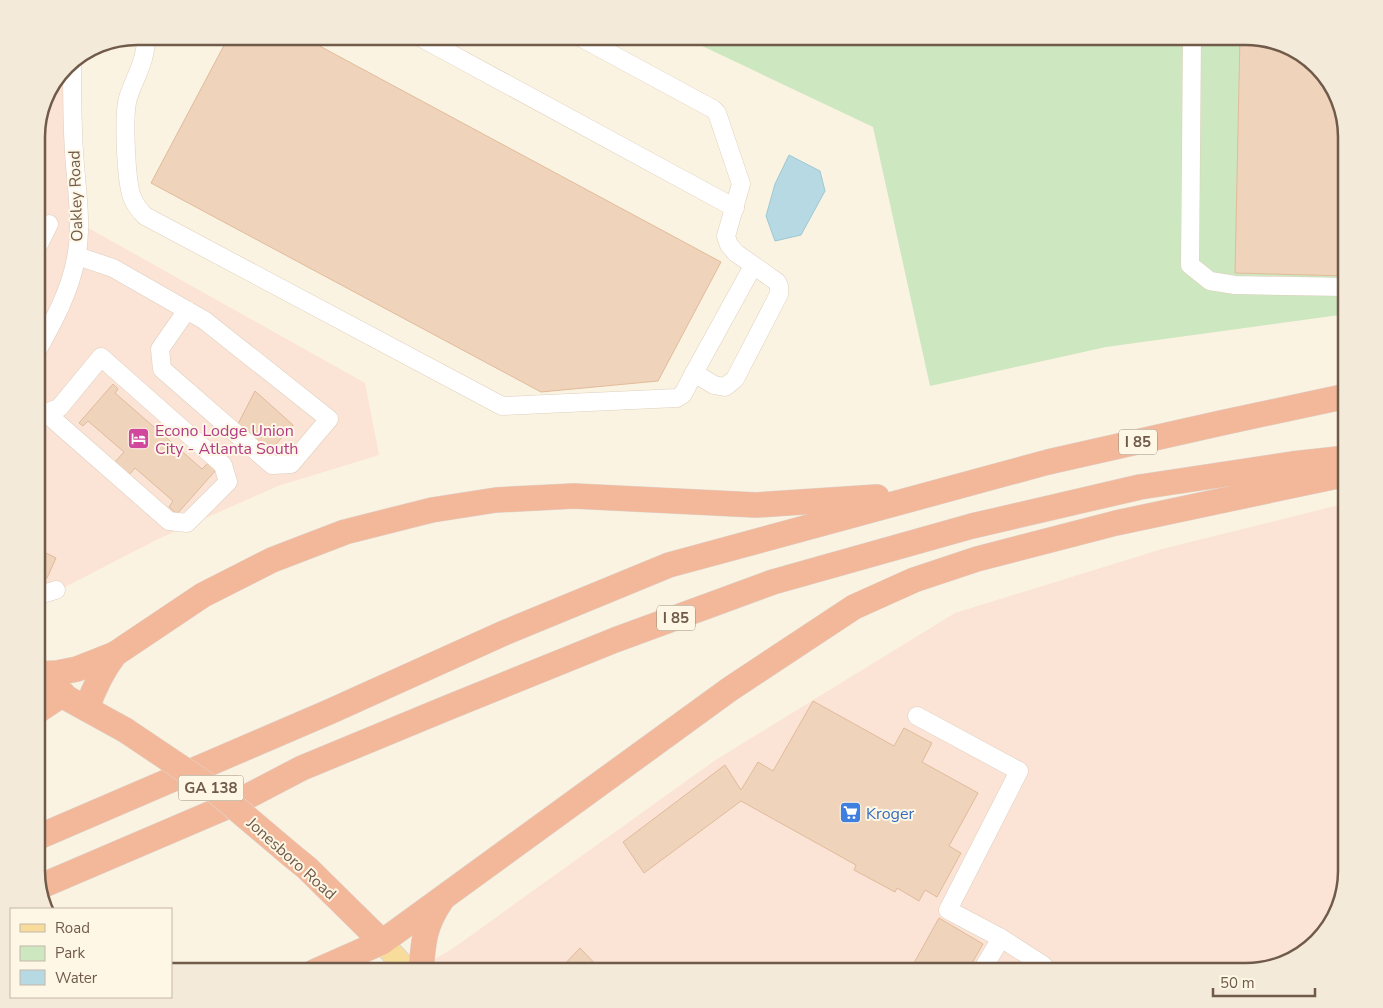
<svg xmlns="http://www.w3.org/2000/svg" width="1383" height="1008" viewBox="0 0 1383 1008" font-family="'Nunito Sans',sans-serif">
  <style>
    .commercial { fill: #fbe3d5 }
    .green { fill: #cde7c0 }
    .water { fill: #b7d9e3; stroke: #9dc8d4 }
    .building { fill: #efd3ba; stroke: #e1bb9b }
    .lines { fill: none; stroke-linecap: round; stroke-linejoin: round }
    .minor-casing { stroke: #decfbd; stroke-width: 19 }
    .major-casing { stroke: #ddd7d3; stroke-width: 24 }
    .highway-casing { stroke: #ddd7d3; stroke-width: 26 }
    .minor { stroke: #fff; stroke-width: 18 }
    .major { stroke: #f7dc9b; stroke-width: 22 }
    .highway { stroke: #f3b89a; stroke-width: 25 }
    .highway-bridge-casing { stroke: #ddd7d3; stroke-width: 26; stroke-linecap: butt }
    .highway-bridge { stroke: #f3b89a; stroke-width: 25 }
    .labels { text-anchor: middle; stroke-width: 4; stroke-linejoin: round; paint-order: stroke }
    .shield { fill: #fef7e6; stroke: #9b8978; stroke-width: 1 }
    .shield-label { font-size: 15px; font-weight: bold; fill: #705a49 }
    .street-label { font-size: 16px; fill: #705a49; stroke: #fef7e6 }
    .hotel-label { font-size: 16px; fill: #b23c85; stroke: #fef7e6; text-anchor: start }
    .shop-label { font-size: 16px; fill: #366cbe; stroke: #fef7e6; text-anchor: start }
    .rim { fill: none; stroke: #705a49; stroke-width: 2.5 }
  </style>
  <rect width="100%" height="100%" fill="#fbf3e1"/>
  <!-- commercial -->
  <g class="commercial">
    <polygon points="70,61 74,220 365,383 379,455 278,486 158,539 36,602 36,130 46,93"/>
    <polygon points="1347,503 1347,871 1326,932 1291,961 1246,972 413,972 452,949 714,761 955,613 1162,549"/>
  </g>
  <!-- green -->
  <polygon class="green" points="681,36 1246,36 1307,57 1336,92 1347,137 1347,314 1106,347 930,386 873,127"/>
  <!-- water -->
  <polygon class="water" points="789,155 820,171 825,191 801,235 775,241 766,216 775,184"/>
  <!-- building -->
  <g class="building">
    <polygon points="229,36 301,36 721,262 658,381 541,392 151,183"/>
    <polygon points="1240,36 1246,36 1307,57 1336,92 1347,137 1347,276 1235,273"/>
    <polygon points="113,384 118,389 115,393 202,469 208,463 216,470 177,514 169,507 173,501 135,468 129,475 114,463 124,452 88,421 83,426 79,423"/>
    <polygon points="255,391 293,425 268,453 238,424"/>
    <polygon points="36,548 56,558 47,578 36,573"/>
    <polygon points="813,701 894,746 904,728 932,743 922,762 978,793 949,846 961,853 937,897 925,890 919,901 897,888 895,892 854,870 856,865 741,801 644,873 623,842 725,765 741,790 758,762 773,771"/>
    <polygon points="939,918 983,944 967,972 909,972"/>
    <polygon points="580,948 603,972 563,972 560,969"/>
  </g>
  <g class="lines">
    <defs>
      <g id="minor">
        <path d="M146,36c1,23 -11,41 -18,62 -5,17 -2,83 4,99 3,8 7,13 13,19l357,190 175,-8 6,-4 11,-21 20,12 11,2 10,-8 44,-85v-8l-2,-4 -41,-29 -7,-8 -3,-9 15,-52 -24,-71 -4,-4 -135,-73"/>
        <polyline points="418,36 735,208"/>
        <polyline points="1192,36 1190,265 1210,281 1235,285 1347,287"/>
        <polyline points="36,250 49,224"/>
        <polyline points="77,256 113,268 204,320 329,419 291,464 272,465 162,369 160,349 187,310"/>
        <path d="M36,353c17,-31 34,-61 40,-95 7,-34 0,-72 -2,-106 -2,-31 -2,-61 -2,-92"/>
        <polyline points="694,373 753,266"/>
        <polyline points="36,410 46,413 59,408 101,357 223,465 228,482 187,523 169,521 46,413"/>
        <polyline points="36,596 56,590"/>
        <polyline points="917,716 1019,771 948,910 1001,938 981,972"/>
        <polyline points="1001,938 1043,965 1043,972"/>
      </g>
      <polyline id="major" points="382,942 409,972"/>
      <g id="highway">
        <polyline points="36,674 57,673 77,669 115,654 203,595 272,560 345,532 432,510 496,500 574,496 756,505 877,497"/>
        <polyline points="36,681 125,730"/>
        <path d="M87,708c7,-20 15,-37 28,-54"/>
        <polyline points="36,712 63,694"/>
        <polyline points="36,838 329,712 504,633 669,565 1048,462 1221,423 1347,396"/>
        <polyline points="291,855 307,868 382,942"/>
        <polyline points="39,887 233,804 302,768 447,708 615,640 773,582 972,526 1140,487 1292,464 1347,458"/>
        <polyline points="314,972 382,942 730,689 854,607 914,580 977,559 1116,523 1347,474"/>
        <path d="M421,972c2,-29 3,-46 20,-71"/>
      </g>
    </defs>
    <!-- minor casing -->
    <use href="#minor" class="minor-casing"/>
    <!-- major casing -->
    <use href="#major" class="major-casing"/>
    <!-- highway casing -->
    <use href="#highway" class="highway-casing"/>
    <!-- minor -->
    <use href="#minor" class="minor"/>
    <!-- major -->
    <use href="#major" class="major"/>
    <!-- highway -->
    <use href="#highway" class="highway"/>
    <defs>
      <polyline id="highway-bridge" points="125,730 213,789 291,855"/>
    </defs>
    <!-- highway-bridge casing -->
    <use href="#highway-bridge" class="highway-bridge-casing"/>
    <!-- highway-bridge -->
    <use href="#highway-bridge" class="highway-bridge"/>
  </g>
  <!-- icons -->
  <defs>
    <symbol id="hotel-square" viewBox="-11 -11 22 22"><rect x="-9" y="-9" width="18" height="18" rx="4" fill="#d1479c" stroke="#fef7e6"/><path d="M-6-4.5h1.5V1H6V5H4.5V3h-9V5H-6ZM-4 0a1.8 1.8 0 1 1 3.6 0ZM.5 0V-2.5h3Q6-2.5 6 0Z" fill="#fff"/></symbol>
    <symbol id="supermarket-square" viewBox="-11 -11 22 22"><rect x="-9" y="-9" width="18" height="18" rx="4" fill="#3f7fe0" stroke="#fef7e6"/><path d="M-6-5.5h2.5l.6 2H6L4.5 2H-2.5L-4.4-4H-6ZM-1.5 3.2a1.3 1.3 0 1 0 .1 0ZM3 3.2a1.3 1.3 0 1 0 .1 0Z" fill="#fff"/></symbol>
  </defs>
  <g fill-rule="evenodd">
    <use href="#hotel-square" x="126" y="426" width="25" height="25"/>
    <use href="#supermarket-square" x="838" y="800" width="25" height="25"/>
  </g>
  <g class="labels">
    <!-- shield labels -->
    <g class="shield">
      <rect x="1119" y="429.5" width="38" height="25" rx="4"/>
      <rect x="657" y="605.5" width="38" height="25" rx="4"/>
      <rect x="178.5" y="775.5" width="65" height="25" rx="4"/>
    </g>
    <g class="shield-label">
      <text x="1138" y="447">I 85</text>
      <text x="676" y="623">I 85</text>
      <text x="211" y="793">GA 138</text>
    </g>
    <!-- street labels -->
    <g class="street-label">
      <text transform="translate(75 196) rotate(-92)" y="6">Oakley Road</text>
      <text transform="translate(292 858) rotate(42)" y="6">Jonesboro Road</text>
    </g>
    <!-- hotel labels -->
    <g class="hotel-label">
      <text x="155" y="436">Econo Lodge Union<tspan x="155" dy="18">City - Atlanta South</tspan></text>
    </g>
    <!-- shop labels -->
    <g class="shop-label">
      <text x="866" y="819">Kroger</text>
    </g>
  </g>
  <!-- crop -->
  <path d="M0 0H1383V1008H0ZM137 45H1246A92 92 0 0 1 1338 137V871A92 92 0 0 1 1246 963H137A92 92 0 0 1 45 871V137A92 92 0 0 1 137 45Z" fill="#f3ead9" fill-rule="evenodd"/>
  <path class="rim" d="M137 45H1246A92 92 0 0 1 1338 137V871A92 92 0 0 1 1246 963H137A92 92 0 0 1 45 871V137A92 92 0 0 1 137 45Z"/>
  <!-- legend -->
  <rect x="10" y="908" width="162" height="90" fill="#fef7e6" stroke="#c5b8a7"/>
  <rect x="20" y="924" width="25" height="8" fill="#f7dc9b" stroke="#c5b8a7"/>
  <text x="55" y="933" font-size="15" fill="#705a49">Road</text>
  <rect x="20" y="946" width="25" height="15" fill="#cde7c0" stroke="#c5b8a7"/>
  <text x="55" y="958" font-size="15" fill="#705a49">Park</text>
  <rect x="20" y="970" width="25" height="15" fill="#b7d9e3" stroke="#c5b8a7"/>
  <text x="55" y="983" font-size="15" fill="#705a49">Water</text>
  <!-- scale -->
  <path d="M1213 988v8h102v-8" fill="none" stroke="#705a49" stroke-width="2.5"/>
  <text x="1220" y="988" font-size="15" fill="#705a49" stroke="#fef7e6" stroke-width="4" paint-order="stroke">50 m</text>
</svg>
